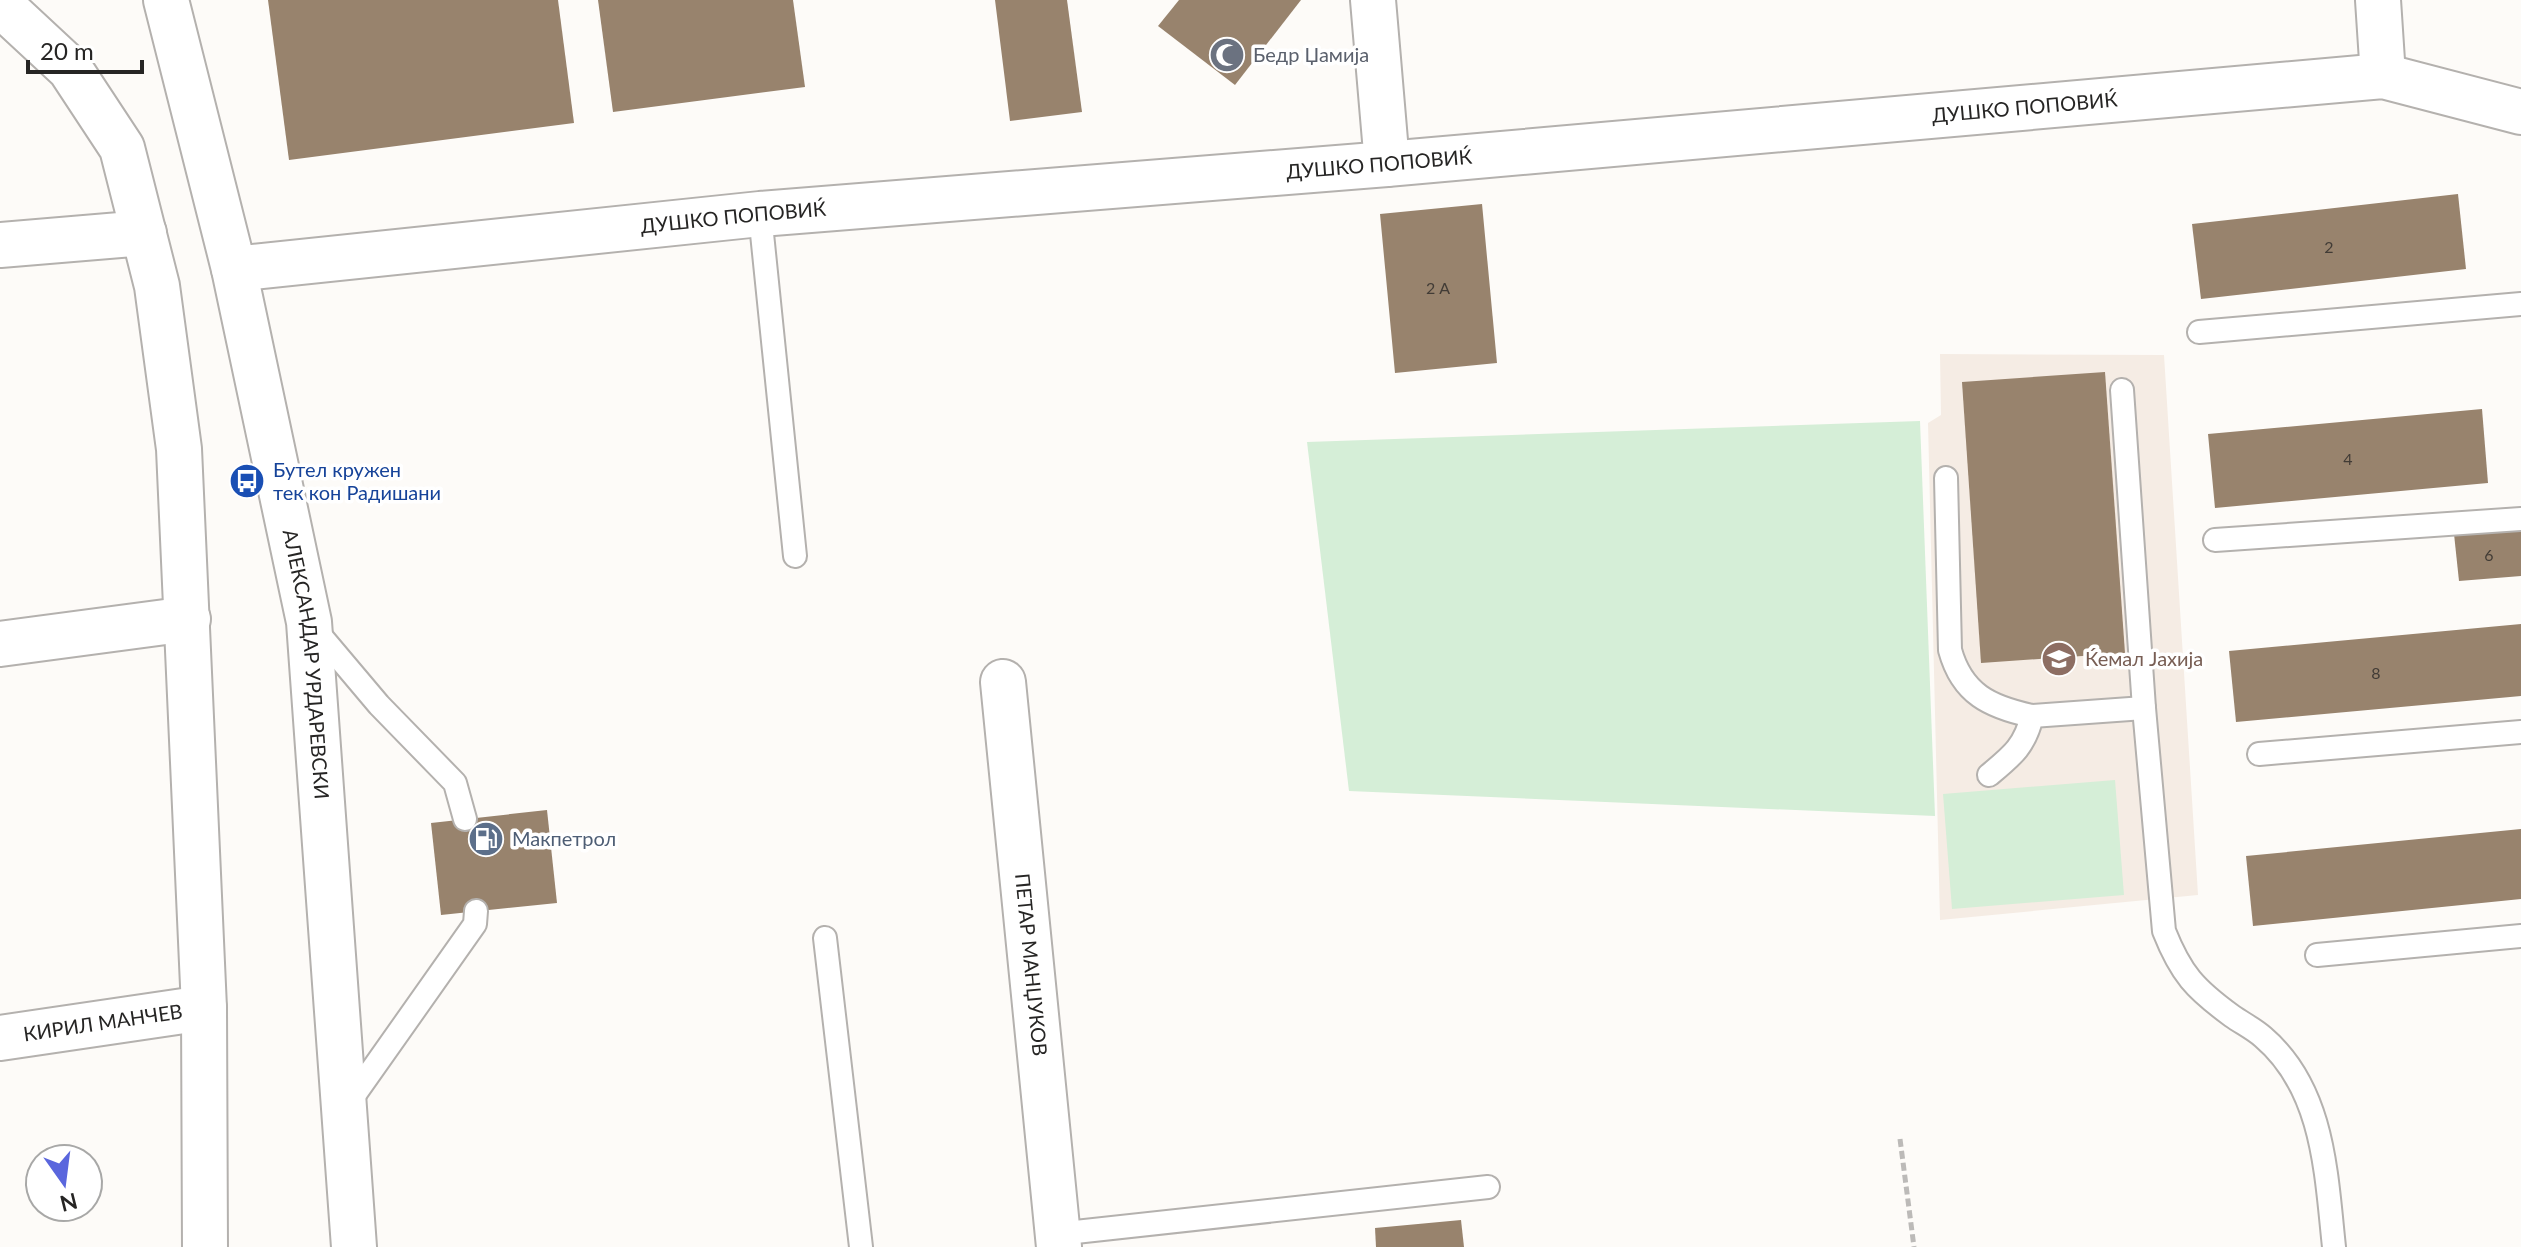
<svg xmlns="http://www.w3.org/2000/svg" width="2521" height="1247" viewBox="0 0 2521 1247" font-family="Lato,sans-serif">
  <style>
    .built { fill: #f5ece4 }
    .green { fill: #d5eed7 }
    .building { fill: #98836d }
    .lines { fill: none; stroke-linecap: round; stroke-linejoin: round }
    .lane-casing { stroke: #b4b1ae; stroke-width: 26 }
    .street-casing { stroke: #b4b1ae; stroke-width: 48 }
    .secondary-casing { stroke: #b4b1ae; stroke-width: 48 }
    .path { stroke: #bcbab8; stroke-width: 5; stroke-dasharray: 8 4; stroke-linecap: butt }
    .lane { stroke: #fff; stroke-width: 22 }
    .street { stroke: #fff; stroke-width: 44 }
    .secondary { stroke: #fff; stroke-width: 44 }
    .labels { text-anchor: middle; stroke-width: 7; stroke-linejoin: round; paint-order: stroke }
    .number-label { font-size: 16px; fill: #423c36 }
    .worship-label { font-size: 20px; fill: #5b616d; stroke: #fff; text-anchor: start }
    .street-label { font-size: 20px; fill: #262524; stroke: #fff }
    .transit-label { font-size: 20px; fill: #164399; stroke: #fff; text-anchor: start }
    .education-label { font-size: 20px; fill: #785e54; stroke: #fff; text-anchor: start }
    .service-label { font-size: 20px; fill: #4e5e75; stroke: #fff; text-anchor: start }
  </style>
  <rect width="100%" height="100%" fill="#fdfbf8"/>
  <!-- built -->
  <polygon class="built" points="1940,354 2164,355 2198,895 1940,920 1928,423 1941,415"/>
  <!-- green -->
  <g class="green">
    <polygon points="1920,421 1935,816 1349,791 1307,442"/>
    <polygon points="2115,780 2124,895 1952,909 1943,794"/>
  </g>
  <!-- building -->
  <g class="building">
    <polygon points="268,0 558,0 574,123 289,160"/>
    <polygon points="598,0 793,0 805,87 613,112"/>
    <polygon points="995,0 1067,0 1082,112 1010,121"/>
    <polygon points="1179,0 1301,0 1235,85 1158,26"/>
    <polygon points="2458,194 2466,269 2201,299 2192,224"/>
    <polygon points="1482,204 1497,363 1395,373 1380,214"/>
    <polygon points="2105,372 2125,653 1981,663 1962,382"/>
    <polygon points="2482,409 2488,483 2215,508 2208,434"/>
    <polygon points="2521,528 2521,576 2459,581 2454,534"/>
    <polygon points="2521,624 2521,696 2236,722 2229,651"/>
    <polygon points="547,810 557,903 441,915 431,823"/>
    <polygon points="2521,829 2521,899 2253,926 2246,856"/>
    <polygon points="1461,1220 1464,1247 1376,1247 1375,1228"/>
  </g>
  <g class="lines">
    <defs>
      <g id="lane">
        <polyline points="760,214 795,556"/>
        <polyline points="2199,332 2521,304"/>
        <path d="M2122,390l22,318 20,223c17,43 31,58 68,85 10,7 22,13 31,21 61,52 63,136 71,210"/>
        <path d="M1946,478l4,172c12,44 40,57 82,66"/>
        <polyline points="2215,540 2521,519"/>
        <polyline points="314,628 379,705 455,783 465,819"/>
        <polyline points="2259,754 2521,732"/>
        <path d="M1989,775c23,-19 36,-29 43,-59l112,-8"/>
        <polyline points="825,938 861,1247"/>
        <polyline points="2317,955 2521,936"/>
        <polyline points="348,1104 475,924 476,911"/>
        <polyline points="1057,1234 1488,1187"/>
      </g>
      <g id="street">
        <polyline points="1373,0 1387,164"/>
        <polyline points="2378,0 2383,76"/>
        <polyline points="0,4 70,69 122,148 157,286 179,449 204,1008 205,1247"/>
        <polyline points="0,245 144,233"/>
        <path id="s1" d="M234,269l526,-55 627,-50 996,-88 138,36"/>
        <polyline points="0,644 188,619"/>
        <path id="s2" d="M1003,682l56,565"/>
        <path id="s3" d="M0,1038l204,-30"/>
      </g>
      <g id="secondary">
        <path id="s4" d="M166,0l68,269 75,353 45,625"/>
      </g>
    </defs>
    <!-- lane casing -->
    <use href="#lane" class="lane-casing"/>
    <!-- street casing -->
    <use href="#street" class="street-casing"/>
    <!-- secondary casing -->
    <use href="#secondary" class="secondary-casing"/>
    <!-- path -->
    <polyline class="path" points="1900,1139 1914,1247"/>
    <!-- lane -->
    <use href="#lane" class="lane"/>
    <!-- street -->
    <use href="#street" class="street"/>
    <!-- secondary -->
    <use href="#secondary" class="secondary"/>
  </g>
  <!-- icons -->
  <defs>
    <symbol id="mosque-disc" viewBox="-11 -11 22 22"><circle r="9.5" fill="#6b7280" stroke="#fff"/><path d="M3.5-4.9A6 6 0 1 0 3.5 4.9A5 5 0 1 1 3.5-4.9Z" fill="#fff"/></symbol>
    <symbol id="bus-disc" viewBox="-11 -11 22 22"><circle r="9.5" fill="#1a4fb4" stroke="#fff"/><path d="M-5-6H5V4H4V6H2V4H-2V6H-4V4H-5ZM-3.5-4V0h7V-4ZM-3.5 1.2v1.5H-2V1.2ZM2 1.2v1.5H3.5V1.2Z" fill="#fff"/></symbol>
    <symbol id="school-disc" viewBox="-11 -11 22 22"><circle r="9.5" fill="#8d6e63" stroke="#fff"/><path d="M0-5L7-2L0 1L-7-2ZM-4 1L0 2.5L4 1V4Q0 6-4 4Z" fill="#fff"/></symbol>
    <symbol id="fuel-disc" viewBox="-11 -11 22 22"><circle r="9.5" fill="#5c6f8a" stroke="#fff"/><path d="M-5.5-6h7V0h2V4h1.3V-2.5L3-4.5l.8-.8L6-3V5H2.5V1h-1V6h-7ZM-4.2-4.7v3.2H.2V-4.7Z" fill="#fff"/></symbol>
  </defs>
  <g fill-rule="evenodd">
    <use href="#mosque-disc" x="1207" y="35" width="40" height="40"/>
    <use href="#bus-disc" x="227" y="461" width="40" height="40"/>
    <use href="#school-disc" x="2039" y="639" width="40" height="40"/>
    <use href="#fuel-disc" x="466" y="819" width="40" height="40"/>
  </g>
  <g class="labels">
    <!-- number labels -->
    <g class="number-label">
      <text x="2329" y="253">2</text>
      <text x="1438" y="294">2 А</text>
      <text x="2348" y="465">4</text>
      <text x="2489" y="561">6</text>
      <text x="2376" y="679">8</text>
    </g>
    <!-- worship labels -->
    <g class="worship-label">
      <text x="1253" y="62">Бедр Џамија</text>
    </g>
    <!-- street labels -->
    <g class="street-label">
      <text dy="7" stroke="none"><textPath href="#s1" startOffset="1798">ДУШКО ПОПОВИЌ</textPath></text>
      <text dy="7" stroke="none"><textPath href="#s1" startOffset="1150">ДУШКО ПОПОВИЌ</textPath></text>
      <text dy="7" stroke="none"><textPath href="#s1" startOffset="502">ДУШКО ПОПОВИЌ</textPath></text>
      <text dy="7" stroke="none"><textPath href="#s4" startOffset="680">АЛЕКСАНДАР УРДАРЕВСКИ</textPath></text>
      <text dy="7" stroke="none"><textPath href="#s2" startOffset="284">ПЕТАР МАНЏУКОВ</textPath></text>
      <text dy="7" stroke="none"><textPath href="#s3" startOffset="104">КИРИЛ МАНЧЕВ</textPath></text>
    </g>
    <!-- transit labels -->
    <g class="transit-label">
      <text x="273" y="477">Бутел кружен<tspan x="273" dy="23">тек кон Радишани</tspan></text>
    </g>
    <!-- education labels -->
    <g class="education-label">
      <text x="2085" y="666">Ќемал Јахија</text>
    </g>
    <!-- service labels -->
    <g class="service-label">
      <text x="512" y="846">Макпетрол</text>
    </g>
  </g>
  <!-- north arrow -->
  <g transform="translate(64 1183) rotate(166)"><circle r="38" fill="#ffffff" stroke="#a8a8a7" stroke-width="2"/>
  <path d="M0-6L14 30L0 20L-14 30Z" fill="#5a66dd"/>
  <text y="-12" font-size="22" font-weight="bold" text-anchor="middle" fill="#262524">N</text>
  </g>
  <!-- scale -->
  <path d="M28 60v12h114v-12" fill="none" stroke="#262524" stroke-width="4"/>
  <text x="40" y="60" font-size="24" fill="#262524" stroke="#ffffff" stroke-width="6" paint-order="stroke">20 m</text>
</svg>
